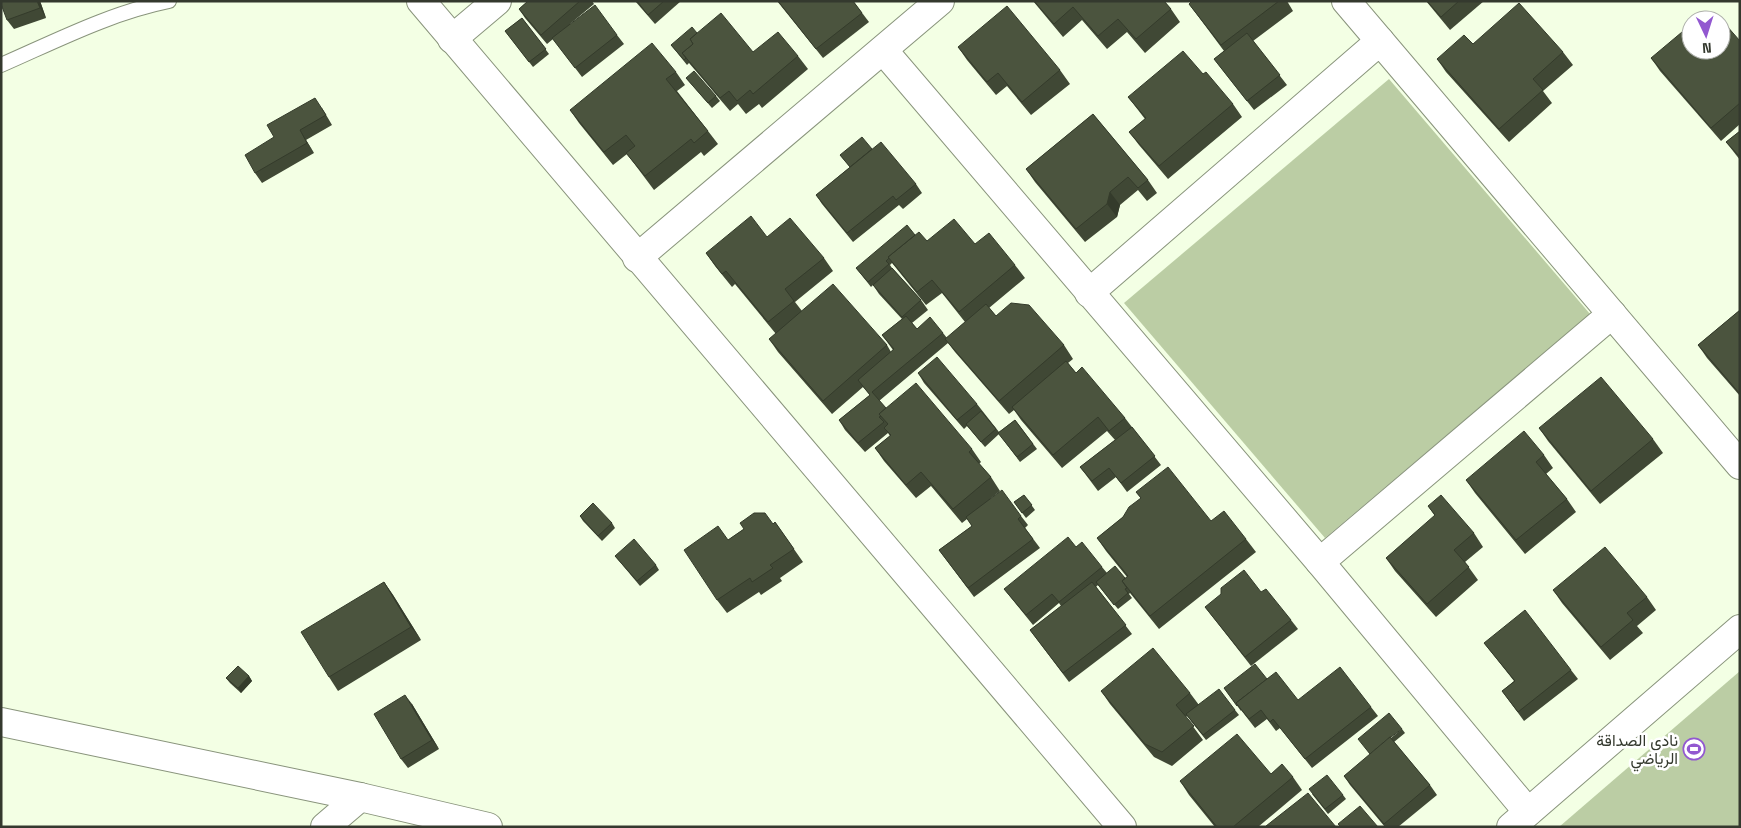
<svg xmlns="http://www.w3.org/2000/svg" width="1741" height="828" font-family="'Space Grotesk',Vazirmatn,sans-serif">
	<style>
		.green { fill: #bbcda4 }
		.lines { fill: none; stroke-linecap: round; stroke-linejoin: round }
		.lane-casing { stroke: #89947c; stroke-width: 16 }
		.street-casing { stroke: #89947c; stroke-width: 30 }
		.lane { stroke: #fff; stroke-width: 14 }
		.street { stroke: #fff; stroke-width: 28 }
		.wall { fill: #404835; fill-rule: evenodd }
		.shaded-wall { fill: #343b2b }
		.building { fill: #4b543e; stroke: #343b2b }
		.labels { text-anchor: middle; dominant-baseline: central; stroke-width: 5; stroke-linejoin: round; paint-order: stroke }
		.poi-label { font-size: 16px; fill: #34392e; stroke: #fff; text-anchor: end }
	</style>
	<rect width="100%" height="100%" fill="#f3ffe4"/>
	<g class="green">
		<polygon points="1389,79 1590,314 1325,538 1124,303"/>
		<polygon points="1740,671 1740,827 1559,827"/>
	</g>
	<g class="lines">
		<g class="lane-casing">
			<path id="lane" d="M1 65C56 41 110 13 169 1"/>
		</g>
		<g class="street-casing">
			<g id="street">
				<polyline points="421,1 1122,827"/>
				<polyline points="1346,1 1380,41"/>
				<polyline points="452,39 497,1"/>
				<polyline points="883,50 1320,562 1528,812"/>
				<polyline points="637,258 940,1"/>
				<polyline points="1089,293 1380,41 1740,465"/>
				<polyline points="1320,562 1612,314"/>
				<polyline points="1,722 360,797 488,827"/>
				<polyline points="325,827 360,797"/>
				<polyline points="1511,827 1740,629"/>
			</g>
		</g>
		<use href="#lane" class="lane"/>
		<use href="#street" class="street"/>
	</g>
	<g class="wall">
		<polygon points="40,1 46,18 14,29 7,20"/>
		<polygon points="528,1 592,1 594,4 570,24 617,35 624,44 582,77 553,39 547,44 525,18 519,9"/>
		<polygon points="635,1 681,1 655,24"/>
		<polygon points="777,1 853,1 869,22 823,58"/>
		<polygon points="1033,1 1164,1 1171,9 1180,22 1145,53 1127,32 1107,49 1082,20 1063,37"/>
		<polygon points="1192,1 1287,1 1293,11 1253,41 1287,85 1254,110 1214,59 1224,51 1189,4"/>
		<polygon points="1426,1 1484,1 1450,30"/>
		<polygon points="522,18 549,54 533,67 505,31"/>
		<polygon points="697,33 753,52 798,56 808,69 762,108 759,104 746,114 738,104 730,111 689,63 687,65 671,45"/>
		<polygon points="1691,41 1740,41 1740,124 1721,141 1660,71 1651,58"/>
		<polygon points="1473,44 1563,52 1573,65 1543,91 1552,103 1509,142 1446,72 1437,59"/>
		<polygon points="958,47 1060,70 1070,84 1031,115 1007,86 996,95 967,60"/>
		<polygon points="676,72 685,85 677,91 708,131 718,144 704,156 701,152 654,190 627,154 613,165 579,123 570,110"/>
		<polygon points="1203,74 1233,104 1242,117 1168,179 1139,145 1129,132 1145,119 1128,97"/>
		<polygon points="686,78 716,96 720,101 712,108"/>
		<polygon points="322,108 332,125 306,140 314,153 262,183 255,173 274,137"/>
		<polygon points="1093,114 1148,180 1157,193 1147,201 1138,190 1120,205 1117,217 1085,242 1035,182 1026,169"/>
		<polygon points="1740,131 1740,160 1726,142"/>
		<polygon points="872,149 916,184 922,193 903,209 899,205 853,242 822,204 816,195 850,167 840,155"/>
		<path d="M915 235 927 241 975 244 1015 265 1025 278 989 308 996 316 1064 345 1073 359 1068 363 1076 373 1125 418 1161 465 1127 492 1116 477 1098 491 1080 467 1115 440 1107 431 1062 468 1021 420 1014 410 1009 414 955 352 948 343 879 401 886 408 972 449 981 462 979 464 991 477 1000 491 990 499 1021 516 1028 525 1025 528 1040 548 974 597 939 550 972 526 967 519 962 523 931 486 916 498 884 461 875 448 890 436 888 433 865 452 845 430 839 420 870 395 863 387 832 414 778 352 769 339 776 334 735 284 732 287 715 266 706 253 824 258 833 271 795 302 802 311 887 345 891 352 893 350 882 335 902 319 879 294 873 285 871 287 856 268ZM892 263 926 305 942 293 965 322 947 338 943 333 917 329 912 323 928 310 921 300 892 268 890 265Z"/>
		<polygon points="1740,310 1740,396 1707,358 1698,345"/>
		<polygon points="918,373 977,404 999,432 1015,420 1037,449 1020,462 999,434 985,447 967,426 964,429 924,383"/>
		<polygon points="1539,428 1653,439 1663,453 1600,504 1548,441"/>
		<polygon points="1544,455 1553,468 1546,474 1567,499 1576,512 1525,554 1475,493 1466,480"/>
		<polygon points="1136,492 1211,521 1246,539 1256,552 1159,629 1130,593 1129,594 1132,598 1118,609 1098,585 1096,587 1132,634 1069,682 1030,630 1061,606 1059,603 1033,625 1004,589 1076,547 1102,567 1107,573 1125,578 1127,577 1106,551 1097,538 1123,517 1141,498"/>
		<polygon points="1024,495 1035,510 1026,518 1014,502"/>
		<polygon points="1428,506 1474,533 1483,547 1465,562 1478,580 1436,617 1395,571 1386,558 1435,516"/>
		<polygon points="580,516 612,523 615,528 602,541 583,521"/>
		<polygon points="775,522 803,562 780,578 782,581 761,595 759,592 727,613 717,600 728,540 744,529 773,524"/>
		<polygon points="615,556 656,565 659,570 640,586"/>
		<polygon points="384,582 393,595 421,640 338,691 329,677"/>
		<polygon points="1553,590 1647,597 1656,610 1637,626 1643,633 1610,660 1562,603"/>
		<polygon points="1261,592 1291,620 1298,629 1251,666 1205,607"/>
		<polygon points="1484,643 1571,670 1578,679 1524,721 1502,691 1514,681"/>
		<polygon points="249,676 252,681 241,693 230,683 226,678"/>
		<polygon points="1267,679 1298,700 1371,707 1378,716 1312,768 1280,728 1276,731 1267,719 1255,728 1241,710 1241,711 1224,688"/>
		<polygon points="1101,691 1190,693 1199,705 1235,710 1239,715 1206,740 1187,716 1186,717 1203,740 1172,766 1154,757 1110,704"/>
		<polygon points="412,704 439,749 408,768 401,759"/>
		<polygon points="1402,729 1405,733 1394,742 1430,785 1437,795 1398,827 1385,827 1350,785 1344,776"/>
		<polygon points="1271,774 1293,777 1302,790 1258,827 1215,827 1189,795 1180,781"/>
		<polygon points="1312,794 1343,795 1346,799 1328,814"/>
	</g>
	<g class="shaded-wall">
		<polygon points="37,1 40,1 46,18 40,8"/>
		<polygon points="300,130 306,140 314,153 307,143"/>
		<polygon points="1110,192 1120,205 1117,217 1107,204"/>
		<polygon points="384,582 393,595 421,640 411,627"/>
		<polygon points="249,676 252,681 241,693 238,688"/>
		<polygon points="405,695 412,704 439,749 432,740"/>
	</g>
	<g class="building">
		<polygon points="1,1 37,1 40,8 7,20 1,4"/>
		<polygon points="528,1 580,1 541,35 519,9"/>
		<polygon points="637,1 664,1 648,15"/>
		<polygon points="778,1 853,1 862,13 816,49"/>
		<polygon points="1034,1 1164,1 1171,9 1136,39 1118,19 1098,36 1073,7 1054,24"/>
		<polygon points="1192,1 1279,1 1221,45 1189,4"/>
		<polygon points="1427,1 1459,1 1441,17"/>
		<polygon points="1519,3 1563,52 1533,79 1543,90 1499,129 1437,59 1464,35 1473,44"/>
		<polygon points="595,5 617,35 575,68 552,38"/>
		<polygon points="1007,6 1060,70 1022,102 998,73 987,82 958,47"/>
		<polygon points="721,13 753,52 778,32 798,56 753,94 750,90 737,101 729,91 720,98 682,53 693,44 690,39"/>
		<polygon points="1719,17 1740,41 1740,103 1711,128 1651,58 1682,32 1691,41 1691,50 1721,50 1721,20 1716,20"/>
		<polygon points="522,18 546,49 529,62 505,31"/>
		<polygon points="692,27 697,33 690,39 693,44 682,53 686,58 684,60 671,45"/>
		<polygon points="1247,33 1280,75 1247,101 1214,59"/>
		<polygon points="652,43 676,72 666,79 708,131 694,143 691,139 645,176 626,153 635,146 626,135 604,152 570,110"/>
		<polygon points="1183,51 1203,74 1206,72 1233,104 1159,166 1129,132 1146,118 1128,97"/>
		<polygon points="694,71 716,96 708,103 686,78"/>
		<polygon points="315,98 326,115 300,130 307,143 255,173 245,155 274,137 267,125"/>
		<polygon points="1093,114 1148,180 1138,188 1128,177 1110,192 1107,204 1076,229 1026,169"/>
		<polygon points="1740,131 1740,157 1726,142"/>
		<polygon points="862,137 872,149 850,167 840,155"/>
		<polygon points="881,142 916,184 896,200 893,196 847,233 816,195"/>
		<polygon points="751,216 767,237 790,218 824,258 785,289 794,301 768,322 726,271 722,274 706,253"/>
		<polygon points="954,219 975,244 989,233 1015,265 959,312 932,280 917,292 888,257 919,232 927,241"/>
		<polygon points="907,225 915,235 888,257 889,258 886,261 889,264 868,282 856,268"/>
		<polygon points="892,268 921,300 902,317 873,285"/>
		<polygon points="833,284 887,345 823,401 769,339"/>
		<polygon points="1011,303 1029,305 1064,345 999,401 945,339 986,304 996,316"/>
		<polygon points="1740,310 1740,394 1698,345"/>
		<polygon points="906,316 917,329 930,317 943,333 872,392 886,408 879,414 881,416 879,417 884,422 858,443 839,420 870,395 858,380 894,349 882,335"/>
		<polygon points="937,357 977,404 957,420 918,373"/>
		<polygon points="1066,361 1076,373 1082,367 1125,418 1109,431 1098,417 1053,455 1012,407"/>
		<polygon points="1601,377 1653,439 1591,491 1539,428"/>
		<polygon points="916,383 972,449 969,452 991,477 953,509 921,472 906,485 875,448 891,435 884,428 888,424 879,414"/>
		<polygon points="981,411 996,429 981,442 966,424"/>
		<polygon points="1015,420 1033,444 1017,457 998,433"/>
		<polygon points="1132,427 1155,456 1121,483 1109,468 1092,481 1080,467"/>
		<polygon points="1524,431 1544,455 1536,462 1567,499 1516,540 1466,480"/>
		<polygon points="1168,467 1211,521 1224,511 1246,539 1150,616 1122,581 1128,576 1097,538 1123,517 1129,507 1141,498 1136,492"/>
		<polygon points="1002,490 1021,516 1018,519 1033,539 968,588 939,550 972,526 966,517"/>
		<polygon points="1024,495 1032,505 1022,513 1014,502"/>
		<polygon points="1441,495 1474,533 1454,550 1469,567 1427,604 1386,558 1435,515 1428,506"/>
		<polygon points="593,503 612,523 598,536 580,516"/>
		<polygon points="754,513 765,513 773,524 775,522 794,549 770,565 773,568 752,582 750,578 717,600 684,550 718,526 728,540 744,529 740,523"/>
		<polygon points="1068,537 1076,547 1082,542 1102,567 1059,602 1052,594 1026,615 1004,589"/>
		<polygon points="634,539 656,565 637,581 615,556"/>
		<polygon points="1605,547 1647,597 1627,613 1633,620 1601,647 1553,590"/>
		<polygon points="1115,566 1125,578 1122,581 1127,588 1125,589 1128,593 1114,605 1096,582"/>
		<polygon points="1244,570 1261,592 1266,589 1291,620 1245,657 1205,607 1221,594 1221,588"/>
		<polygon points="384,582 411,627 329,677 301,632"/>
		<polygon points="1092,582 1126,625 1063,673 1030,630"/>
		<polygon points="1525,610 1571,670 1518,712 1502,691 1515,681 1484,643"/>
		<polygon points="1153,648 1190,693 1176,705 1194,726 1162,752 1145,744 1101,691"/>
		<polygon points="1255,664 1267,679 1236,703 1238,705 1237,706 1224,688"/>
		<polygon points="238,666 249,676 238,688 226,678"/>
		<polygon points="1340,667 1371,707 1305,759 1273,719 1270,722 1261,710 1249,719 1236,703 1276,672 1298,700"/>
		<polygon points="1219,689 1235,710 1203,735 1186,714"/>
		<polygon points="405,695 432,740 401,759 374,714"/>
		<polygon points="1389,713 1402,729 1391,737 1390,737 1370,754 1358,739"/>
		<polygon points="1237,734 1271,774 1282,764 1293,777 1233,827 1217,827 1180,781"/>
		<polygon points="1390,737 1430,785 1384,824 1344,776"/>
		<polygon points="1327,775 1343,795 1325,809 1309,789"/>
		<polygon points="1308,793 1336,827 1266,826"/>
		<polygon points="1360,806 1378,827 1341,827 1338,824"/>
	</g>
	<defs>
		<g id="stadium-ring" transform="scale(1.125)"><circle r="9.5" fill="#fff" stroke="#9258d0" stroke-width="1.5"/><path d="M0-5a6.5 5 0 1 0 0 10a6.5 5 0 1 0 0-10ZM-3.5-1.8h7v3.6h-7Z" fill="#9258d0"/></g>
	</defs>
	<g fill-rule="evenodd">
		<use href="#stadium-ring" x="1694" y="749"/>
	</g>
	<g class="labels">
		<g class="poi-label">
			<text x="1678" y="740">نادي الصداقة<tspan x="1678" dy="18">الرياضي</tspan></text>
		</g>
	</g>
	<rect width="1741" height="828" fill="none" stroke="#34392e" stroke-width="5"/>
	<g transform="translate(1706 35) rotate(176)"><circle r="24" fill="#ffffff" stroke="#aeb0ab"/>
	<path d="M0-4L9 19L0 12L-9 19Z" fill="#9258d0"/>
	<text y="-8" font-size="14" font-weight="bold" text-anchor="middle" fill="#34392e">N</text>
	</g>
</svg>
